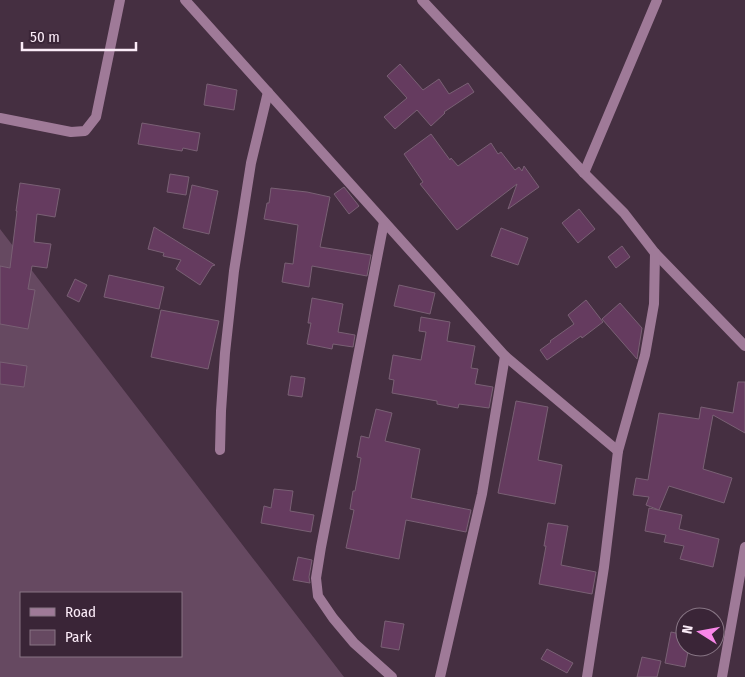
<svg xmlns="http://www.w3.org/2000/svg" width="745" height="677" font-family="'Fira Sans Condensed',sans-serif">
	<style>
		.green { fill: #664961; fill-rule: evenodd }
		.building { fill: #653b5f; stroke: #796074 }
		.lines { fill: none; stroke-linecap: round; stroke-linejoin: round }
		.street { stroke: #9f7a98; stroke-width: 10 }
	</style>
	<rect width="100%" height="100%" fill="#452f41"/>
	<path class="green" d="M0 229 344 677H0ZM21 593H181V656H21Z"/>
	<g class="building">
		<polygon points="400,64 423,90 439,79 449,94 468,83 474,92 444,112 445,113 431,126 417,110 395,129 384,117 407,98 387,76"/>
		<polygon points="207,84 237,90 234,110 204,105"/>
		<polygon points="142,123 200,133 197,151 183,148 182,151 138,144"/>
		<polygon points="431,134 450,160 451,158 458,166 491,143 498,154 501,152 515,170 519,167 522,171 524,166 539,187 508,209 517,184 457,230 420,184 423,182 404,154"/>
		<polygon points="170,174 189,177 186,195 167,192"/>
		<polygon points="20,183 60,189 55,217 37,214 34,242 51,244 47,268 32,266 28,289 35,290 28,329 0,324 0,266 10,268 17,211 16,211"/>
		<polygon points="192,185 218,191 209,234 183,228"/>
		<polygon points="344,187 359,206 349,214 334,194"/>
		<polygon points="271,188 307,192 330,197 320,247 371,255 367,276 312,266 309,287 282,282 285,263 293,264 298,225 264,219 267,203 269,203"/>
		<polygon points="579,209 595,229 578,243 562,223"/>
		<polygon points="154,227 215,265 212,266 200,285 176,269 181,260 163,256 164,253 148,249"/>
		<polygon points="501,228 528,238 518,265 491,256"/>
		<polygon points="622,246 630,257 616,268 608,257"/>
		<polygon points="109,275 164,287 159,309 104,297"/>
		<polygon points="75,279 87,285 79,302 67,296"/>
		<polygon points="399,285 435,293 430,314 394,306"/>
		<polygon points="312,298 343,304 338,332 355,335 353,347 333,344 332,349 307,344 311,323 308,323"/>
		<polygon points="586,300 603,322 582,338 581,336 547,360 540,350 551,342 550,341 574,324 568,315"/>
		<polygon points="620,303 642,328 637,359 602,319"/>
		<polygon points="161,310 219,321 208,369 151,357"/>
		<polygon points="421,317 450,322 447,341 475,346 471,368 478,369 475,384 493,387 489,408 459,404 458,408 437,404 437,401 392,393 394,380 389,379 393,355 421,360 426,332 419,331"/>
		<polygon points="0,362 27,366 24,387 0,384"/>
		<polygon points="291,376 305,378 302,397 288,395"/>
		<polygon points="738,382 745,382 745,433 713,415 703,469 732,478 724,503 669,486 659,510 646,505 649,497 633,495 636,478 648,480 659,413 699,419 701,407 733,413"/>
		<polygon points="516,401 548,407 538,460 562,465 555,504 498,493"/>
		<polygon points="376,409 392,413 385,441 420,449 411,498 471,510 466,532 406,520 399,559 346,548 354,510 350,509 353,491 355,491 361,458 357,457 361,436 369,438"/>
		<polygon points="274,489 293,491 290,511 314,515 311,532 261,523 264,506 271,508"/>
		<polygon points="649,508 682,515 679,529 719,539 713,567 680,559 684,546 664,542 666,535 645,531"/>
		<polygon points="548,523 568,526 561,565 596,572 592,594 539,584 546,546 544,546"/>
		<polygon points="298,557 312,560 309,577 310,583 293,580"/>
		<polygon points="385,621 404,624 399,650 381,647"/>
		<polygon points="671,632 685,635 685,647 689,647 685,667 665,663"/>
		<polygon points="547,649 573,663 567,673 541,659"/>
		<polygon points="642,657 661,661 657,677 637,677"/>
	</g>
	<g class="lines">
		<g class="street">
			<polyline points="185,0 505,356 618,451"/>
			<polyline points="422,0 584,173 624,213 655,253 745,346"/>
			<polyline points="0,118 71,132 85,131 96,117 120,0"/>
			<polyline points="584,173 657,0"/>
			<polyline points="384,222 321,547 316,578 318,596 333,618 354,643 392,677"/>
			<polyline points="220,450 221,411 225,353 234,271 251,163 268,92"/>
			<polyline points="440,677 482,494 505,356"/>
			<polyline points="587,677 604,567 618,451 645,355 654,304 655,253"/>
			<polyline points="722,677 745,547"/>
		</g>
	</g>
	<rect x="20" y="592" width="162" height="65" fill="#3a2537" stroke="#877584"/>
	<rect x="30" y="608" width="25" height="8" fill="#9f7a98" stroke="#877584"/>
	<text x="65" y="617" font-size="15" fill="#fbecf8">Road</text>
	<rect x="30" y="630" width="25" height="15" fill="#664961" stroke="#877584"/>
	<text x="65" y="642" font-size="15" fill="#fbecf8">Park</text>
	<g transform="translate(700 632) rotate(281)"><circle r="24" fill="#3a2537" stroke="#877584"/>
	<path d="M0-4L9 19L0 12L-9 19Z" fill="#f987e9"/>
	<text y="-8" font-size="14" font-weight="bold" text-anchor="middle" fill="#fbecf8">N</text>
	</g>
	<path d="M22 42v8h114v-8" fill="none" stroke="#fbecf8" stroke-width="2.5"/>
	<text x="30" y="42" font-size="15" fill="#fbecf8" stroke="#3a2537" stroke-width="4" paint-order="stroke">50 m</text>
</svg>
